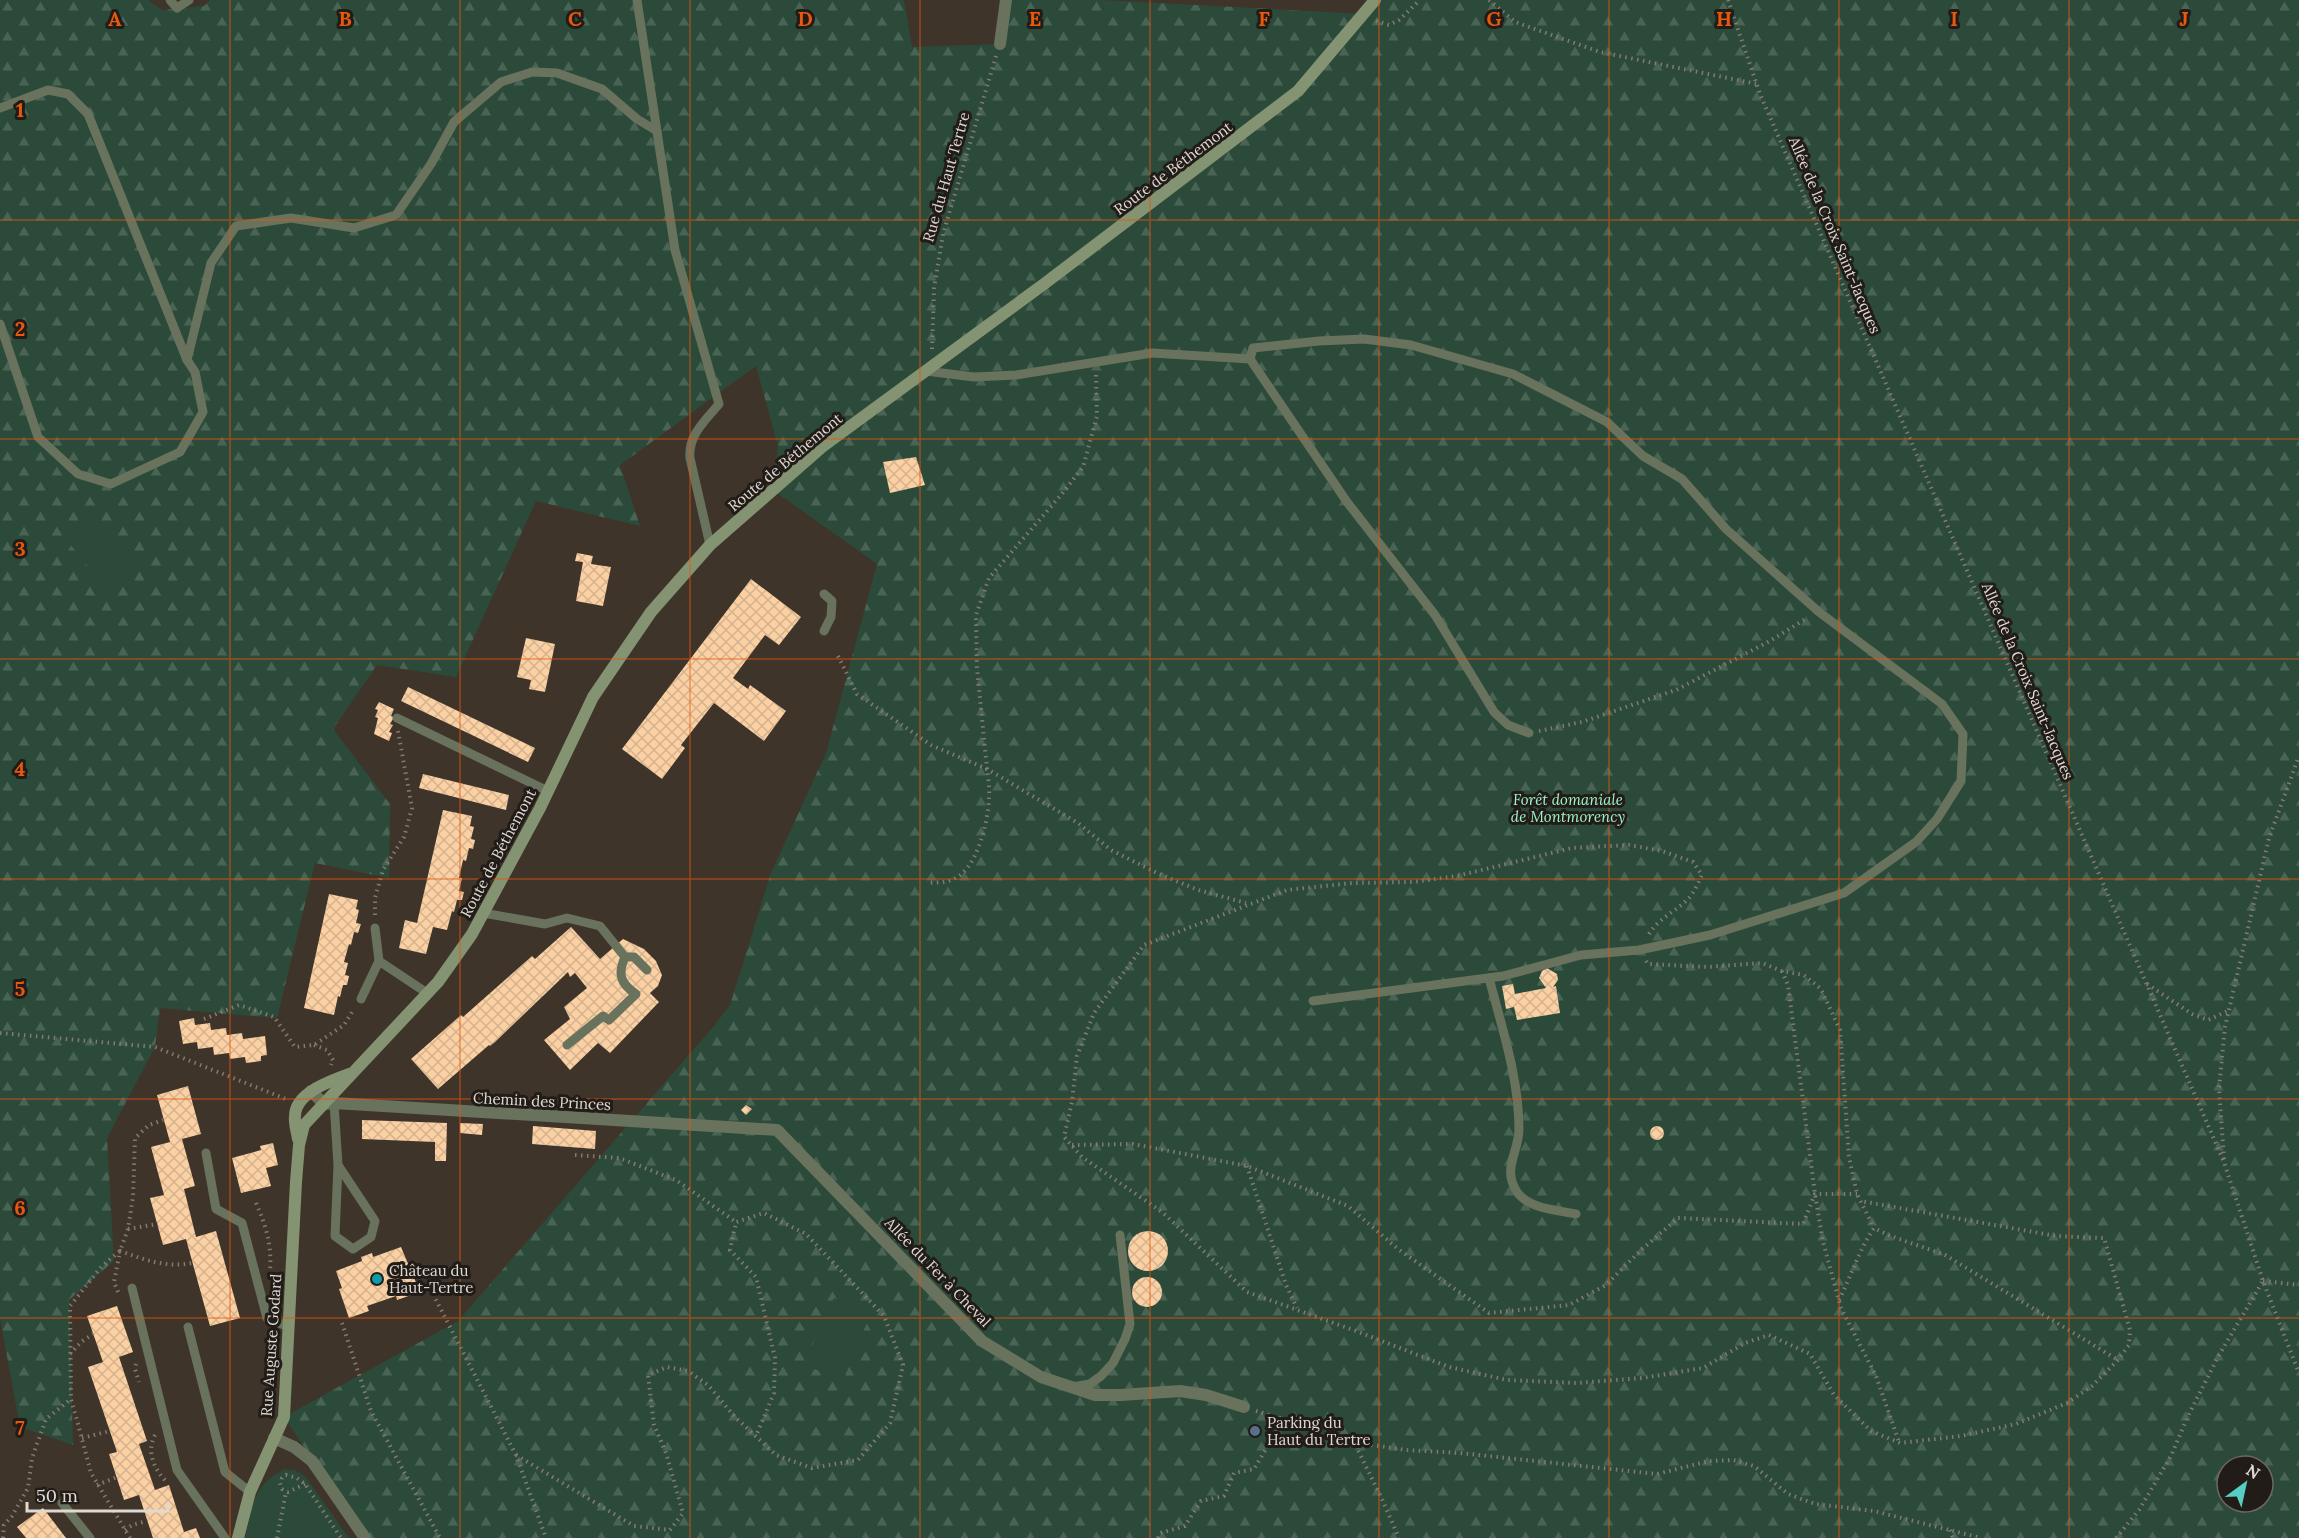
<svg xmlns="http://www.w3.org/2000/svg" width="2299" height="1538" font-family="Lora,serif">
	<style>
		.forest { fill: url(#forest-firs); fill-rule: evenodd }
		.park { fill: #2b4a39 }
		.building { fill: url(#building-cross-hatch) }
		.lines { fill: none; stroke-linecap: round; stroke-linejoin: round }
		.path { stroke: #837b72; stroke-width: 4; stroke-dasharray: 1.5 4.5; stroke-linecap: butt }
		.lane { stroke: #68725d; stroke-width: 9 }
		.street { stroke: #68725d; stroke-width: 12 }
		.secondary { stroke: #849371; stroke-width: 12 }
		.grid { fill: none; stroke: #e8590c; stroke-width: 1.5; stroke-opacity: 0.55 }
		.culture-dot { fill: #0f9aa8; stroke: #211c18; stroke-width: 2 }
		.service-dot { fill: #5c6f8a; stroke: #211c18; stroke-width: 2 }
		.labels { text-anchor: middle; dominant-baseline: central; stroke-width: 6; stroke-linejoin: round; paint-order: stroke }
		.street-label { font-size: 15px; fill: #e0d9d2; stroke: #211c18 }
		.park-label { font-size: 15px; font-style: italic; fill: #9ff5c6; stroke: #211c18 }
		.poi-label { font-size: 15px; fill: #e0d9d2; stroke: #211c18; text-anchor: start }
		.grid-label { font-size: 20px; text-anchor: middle; font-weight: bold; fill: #e8590c; stroke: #211c18; stroke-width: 6; stroke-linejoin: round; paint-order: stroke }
	</style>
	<defs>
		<pattern id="forest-firs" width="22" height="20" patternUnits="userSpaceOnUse" patternTransform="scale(1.5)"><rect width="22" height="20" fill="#2b4a39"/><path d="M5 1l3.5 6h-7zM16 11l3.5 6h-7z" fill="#496455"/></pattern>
		<pattern id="building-cross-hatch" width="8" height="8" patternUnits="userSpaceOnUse" patternTransform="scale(1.5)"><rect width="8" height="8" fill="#fbd0a3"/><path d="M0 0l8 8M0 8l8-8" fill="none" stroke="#d6b38f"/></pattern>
	</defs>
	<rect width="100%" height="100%" fill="#3e342a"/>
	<path class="forest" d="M0 0H148L162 10 204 6 210 0H904L912 47 997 44 1006 0H1102L1365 14 1375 0H2299V1538H365L284 1417 458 1321 713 1027 730 1005 771 873 826 753 877 564 773 490 778 446 756 366 620 465 640 526 536 501 456 677 377 665 333 729 390 804 389 878 315 863 277 1018 160 1008 155 1047 107 1138 114 1261 69 1300 73 1445 20 1427 0 1318ZM2227 1466H2263V1502H2227Z"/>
	<g class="park">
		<polygon points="91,519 130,564 104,587 66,539"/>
		<polygon points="834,1298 870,1315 843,1381 803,1364"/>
		<path d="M285 1469 295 1470 305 1476 349 1538H245C253 1506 252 1485 285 1469Z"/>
	</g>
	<g class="building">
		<polygon points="916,457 925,485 890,493 883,462"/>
		<polygon points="577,553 593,556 591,564 611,567 603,606 576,601 583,562 575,561"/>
		<polygon points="751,579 801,617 779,645 765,635 733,678 748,689 750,685 786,711 764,741 714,703 681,745 685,748 662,779 622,749"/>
		<polygon points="526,638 555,644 545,692 529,689 531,680 517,677"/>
		<polygon points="408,687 535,748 528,762 401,701"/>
		<polygon points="379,702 394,709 391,716 394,717 390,724 393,725 389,732 392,733 389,741 374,734 378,718 375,717 378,710 375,709"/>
		<polygon points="423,774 509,795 506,810 419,788"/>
		<polygon points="443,810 472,816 470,826 474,827 471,839 475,840 473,849 469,848 466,861 463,860 459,878 462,878 459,891 464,892 462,900 457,900 454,912 452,911 447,930 433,927 426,954 399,948 405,920 417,923"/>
		<polygon points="329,894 358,900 356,909 359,910 356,923 361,924 358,933 354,932 351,945 349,944 344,962 348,963 345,975 349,976 347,985 343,985 340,997 338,996 334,1015 304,1008"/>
		<polygon points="571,927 600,959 623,939 644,949 656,961 662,975 658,986 650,993 659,1002 610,1053 598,1043 570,1070 544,1040 570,1019 564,1007 587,988 575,973 570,977 568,972 495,1042 490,1046 489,1045 438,1089 411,1059 461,1015 463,1017 532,956 535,959"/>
		<polygon points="1547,968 1557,974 1558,980 1553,987 1556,986 1560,1013 1517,1020 1514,1007 1506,1009 1502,986 1513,984 1515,994 1546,988 1539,978 1542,971"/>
		<polygon points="194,1018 195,1025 210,1023 211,1030 226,1028 227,1035 242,1033 243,1039 265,1036 267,1055 261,1056 261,1061 246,1063 245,1057 230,1059 229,1053 214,1055 213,1047 198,1049 197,1042 183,1044 179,1021"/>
		<polygon points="188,1086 201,1134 182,1139 195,1186 184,1189 196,1237 216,1231 240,1318 210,1326 186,1239 163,1245 150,1198 164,1195 151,1147 170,1142 157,1095"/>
		<polygon points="746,1105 752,1109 746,1115 741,1110"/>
		<polygon points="362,1120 447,1123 446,1161 435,1161 435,1142 362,1139"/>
		<polygon points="460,1123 483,1124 482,1135 460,1133"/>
		<polygon points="533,1126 596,1131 595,1149 532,1144"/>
		<circle cx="1657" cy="1133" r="7"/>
		<polygon points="273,1143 278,1165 266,1168 271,1186 241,1193 232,1158 261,1150 260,1146"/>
		<circle cx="1148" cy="1251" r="20"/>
		<polygon points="401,1247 420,1292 397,1300 396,1296 367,1306 369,1311 349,1318 339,1289 342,1288 336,1271 362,1261 361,1257 372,1253 373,1257"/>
		<circle cx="1147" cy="1292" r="15"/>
		<polygon points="117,1306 133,1352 119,1357 147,1441 139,1444 155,1490 169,1485 184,1532 196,1528 200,1538 153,1538 139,1495 124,1500 109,1454 117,1452 88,1367 103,1362 87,1316"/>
		<polygon points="43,1508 66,1538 26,1538 17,1527"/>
	</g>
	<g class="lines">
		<g class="path">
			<polyline points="1489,0 1515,22 1600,52 1757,84"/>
			<polyline points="1728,0 1760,94 2224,1162 2263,1281 2299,1373"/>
			<polyline points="1376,21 1389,25 1399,20 1420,0"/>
			<polyline points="932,349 934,288 943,234 996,56"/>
			<polyline points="1096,375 1097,416 1083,467 1061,495 989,578 976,615 977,668 987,769 1078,823 1111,850 1157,873 1198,890 1246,903"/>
			<path d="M838 656 857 694 931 745 987 769C988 778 990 788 989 798 988 822 977 872 951 880 944 883 935 882 927 883"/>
			<polyline points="1539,731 1582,722 1676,690 1770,641 1807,618"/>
			<polyline points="375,915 375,898 383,870 404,837 412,808 398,731"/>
			<path d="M1649 934C1660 917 1674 913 1688 899 1694 893 1698 883 1702 875L1693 862 1662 851 1629 845 1572 848 1457 876 1413 882 1352 883 1287 890 1144 945 1094 1013 1077 1056 1072 1102 1064 1137 1082 1157 1162 1212 1247 1292 1356 1331 1449 1367 1507 1380 1577 1383 1642 1378 1703 1368 1745 1343 1769 1335 1810 1354 1834 1395 1871 1431 1900 1443 1961 1436 2016 1424 2067 1403 2092 1386 2118 1360 2129 1345 2130 1330 2104 1238 2056 1236 1860 1201"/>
			<polyline points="1646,961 1648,964 1707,967 1762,963 1782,971 1804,975 1821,989 1840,1030 1849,1157 1857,1194 1874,1228"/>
			<polyline points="1782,971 1788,985 1815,1194 1823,1242 1841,1308 1876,1376 1899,1442"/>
			<polyline points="2147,984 2192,1014 2208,1020 2228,1011"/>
			<polyline points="204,1019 239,1005 274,1017 295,1047 314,1045 344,1025 354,1009"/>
			<polyline points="0,1033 155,1047 286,1099"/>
			<polyline points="314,1045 327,1050 333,1060 331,1065"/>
			<polyline points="1072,1145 1133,1144 1247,1166 1348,1206 1398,1249 1489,1313 1569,1305 1606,1285 1640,1251 1678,1218 1803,1224 1815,1194 1857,1194"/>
			<polyline points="575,1155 619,1158 676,1180 736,1222"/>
			<polyline points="2224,1159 2219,1089 2225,1027 2269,838 2299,756"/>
			<polyline points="1247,1166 1286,1285 1297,1308"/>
			<path d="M256 1203C266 1226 272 1245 270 1271"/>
			<polyline points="128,1229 158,1224"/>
			<polyline points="2263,1281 2299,1285"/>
			<path d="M118 1292 114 1282 120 1251C145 1260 166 1268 192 1263"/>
			<polyline points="433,1294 516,1455 546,1538"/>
			<path d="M1839 1300C1851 1276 1859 1250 1874 1228L1888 1235 1945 1255 2118 1360"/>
			<polyline points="342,1323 371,1411 440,1538"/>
			<polyline points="70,1354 81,1342 93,1334"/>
			<polyline points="136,1364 135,1369 139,1382"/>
			<polyline points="1256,1411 1372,1445 1406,1450 1460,1453 1657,1474 1709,1461 1733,1460 1754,1466 1788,1494 1815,1504 1874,1511 1981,1538"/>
			<path d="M155 1435C146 1452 154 1470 168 1483"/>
			<polyline points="82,1438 110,1431"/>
			<polyline points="1353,1440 1382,1499 1399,1538"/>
			<polyline points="516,1455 634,1526 670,1530 683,1513 666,1453 654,1425 648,1375 667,1367 688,1371 708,1385 735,1417 776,1455 812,1468 858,1460 890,1423 903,1365 884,1316 806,1234 764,1213 736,1222 730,1250 756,1277 775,1358 774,1393 756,1436"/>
			<polyline points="305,1484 288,1492 282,1489 280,1483 282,1478 286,1475 297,1478 305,1484 341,1538"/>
			<polyline points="97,1485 117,1477"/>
			<polyline points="125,1530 132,1525 147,1521"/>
			<polyline points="1950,1530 1953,1538"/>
			<polyline points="3,1538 4,1525 12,1516 28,1488 32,1458 46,1419 71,1399"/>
			<polyline points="130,1538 91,1473 77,1420 71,1399 70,1306 102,1266 120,1251 128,1229 133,1197 135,1138 149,1125 163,1120"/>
			<polyline points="277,1538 286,1492"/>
			<polyline points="1158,1538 1160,1533 1185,1526 1201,1501 1224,1496 1234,1473 1254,1469 1284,1419"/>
			<polyline points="2116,1538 2139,1510 2171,1456 2187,1418 2219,1355 2263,1281"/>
		</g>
		<g class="lane">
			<polyline points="170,0 177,8 189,0"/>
			<path d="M637 0 675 250 719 404C705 421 688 435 690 458L710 545"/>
			<polyline points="0,108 48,90 68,94 88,114 187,360 195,372 203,412 180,452 111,484 78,474 38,437 0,324"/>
			<polyline points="187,360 211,263 236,226 291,218 354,228 396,215 431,164 454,122 501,82 532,72 557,73 602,89 637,119 657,131"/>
			<polyline points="926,371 974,377 1016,375 1152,353 1250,359"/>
			<polyline points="824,631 831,617 832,601 824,594"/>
			<polyline points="397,718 548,791"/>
			<path d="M483 913 545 924 567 918 600 926 625 957C617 975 621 984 636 994L609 1020 603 1016 567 1045"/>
			<polyline points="375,928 379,961 427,993"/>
			<polyline points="625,957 634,957 647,970"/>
			<path d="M1489 978C1502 1028 1519 1078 1519 1130 1518 1154 1502 1169 1517 1192 1529 1209 1557 1210 1576 1214"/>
			<polyline points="361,999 379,961"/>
			<polyline points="1313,1001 1503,976 1581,955 1639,950 1710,935 1844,893 1916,842 1937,819 1961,781 1963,734 1942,704 1819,612 1726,529 1682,479 1643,456 1607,422 1513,374 1411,345 1364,339 1319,341 1253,348 1250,359 1347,502 1435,615 1494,712 1508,725 1529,733"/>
			<polyline points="334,1103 338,1165 335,1236 353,1249 371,1237 375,1221 338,1165"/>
			<polyline points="206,1153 216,1209 242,1223 267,1318 289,1327"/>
			<polyline points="132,1288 177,1470 225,1538"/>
			<polyline points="188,1327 225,1472 250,1492"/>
			<polyline points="1072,1387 1090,1384 1101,1376 1113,1363 1125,1339 1130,1324 1120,1235"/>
			<polyline points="62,1503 90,1538"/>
		</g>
		<g class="street">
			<polyline points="1000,44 1006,0"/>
			<polyline points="311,1091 324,1104 334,1103 777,1130 982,1341 1041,1377 1095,1395 1121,1395 1180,1391 1206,1395 1244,1407"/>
			<polyline points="274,1438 294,1447 312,1461 365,1538"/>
		</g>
		<g class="secondary">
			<path d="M298 1139C297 1132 294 1123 295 1116 295 1093 332 1080 349 1074"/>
			<polyline points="238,1538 250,1492 284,1417 296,1182 299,1145 304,1125 438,982 472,934 540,808 593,697 651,612 710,545 822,447 1044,284 1298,91 1375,0"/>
		</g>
	</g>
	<path class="grid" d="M230 0V1538M460 0V1538M690 0V1538M920 0V1538M1150 0V1538M1379 0V1538M1609 0V1538M1839 0V1538M2069 0V1538M0 220H2299M0 439H2299M0 659H2299M0 879H2299M0 1099H2299M0 1318H2299"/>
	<circle class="culture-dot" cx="377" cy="1279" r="6"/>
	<circle class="service-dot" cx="1255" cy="1431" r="6"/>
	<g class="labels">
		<g class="street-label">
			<text transform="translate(1173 168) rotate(-37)">Route de Béthemont</text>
			<text transform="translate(946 177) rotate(-74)">Rue du Haut Tertre</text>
			<text transform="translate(1835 235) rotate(67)">Allée de la Croix Saint-Jacques</text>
			<text transform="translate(785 462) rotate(-40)">Route de Béthemont</text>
			<text transform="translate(2028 681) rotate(67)">Allée de la Croix Saint-Jacques</text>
			<text transform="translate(498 853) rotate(-62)">Route de Béthemont</text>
			<text transform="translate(542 1101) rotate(3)">Chemin des Princes</text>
			<text transform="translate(938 1272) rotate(46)">Allée du Fer à Cheval</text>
			<text transform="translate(271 1345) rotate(-86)">Rue Auguste Godard</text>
		</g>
		<g class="park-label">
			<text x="1568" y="799">Forêt domaniale<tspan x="1568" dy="17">de Montmorency</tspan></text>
		</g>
		<g class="poi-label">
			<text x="389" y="1270">Château du<tspan x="389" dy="17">Haut-Tertre</tspan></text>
			<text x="1267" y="1422">Parking du<tspan x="1267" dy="17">Haut du Tertre</tspan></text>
		</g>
	</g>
	<g class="grid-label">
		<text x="115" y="26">A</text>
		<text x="345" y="26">B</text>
		<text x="575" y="26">C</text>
		<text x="805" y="26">D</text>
		<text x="1035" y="26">E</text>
		<text x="1264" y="26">F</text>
		<text x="1494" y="26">G</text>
		<text x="1724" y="26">H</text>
		<text x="1954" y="26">I</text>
		<text x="2184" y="26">J</text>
		<text x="20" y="117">1</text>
		<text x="20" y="336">2</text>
		<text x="20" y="556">3</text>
		<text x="20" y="776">4</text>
		<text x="20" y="996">5</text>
		<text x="20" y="1215">6</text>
		<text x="20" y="1435">7</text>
	</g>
	<g transform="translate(2245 1484) rotate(33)"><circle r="28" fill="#211c18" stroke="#6d6862" stroke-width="1.5"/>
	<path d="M0-4.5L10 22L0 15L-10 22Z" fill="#56cec3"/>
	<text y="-9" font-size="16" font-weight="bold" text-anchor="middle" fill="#e0d9d2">N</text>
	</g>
	<path d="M27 1502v9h141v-9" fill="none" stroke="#e0d9d2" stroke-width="3"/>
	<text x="36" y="1502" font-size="18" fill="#e0d9d2" stroke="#211c18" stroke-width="4.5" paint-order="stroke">50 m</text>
</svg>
